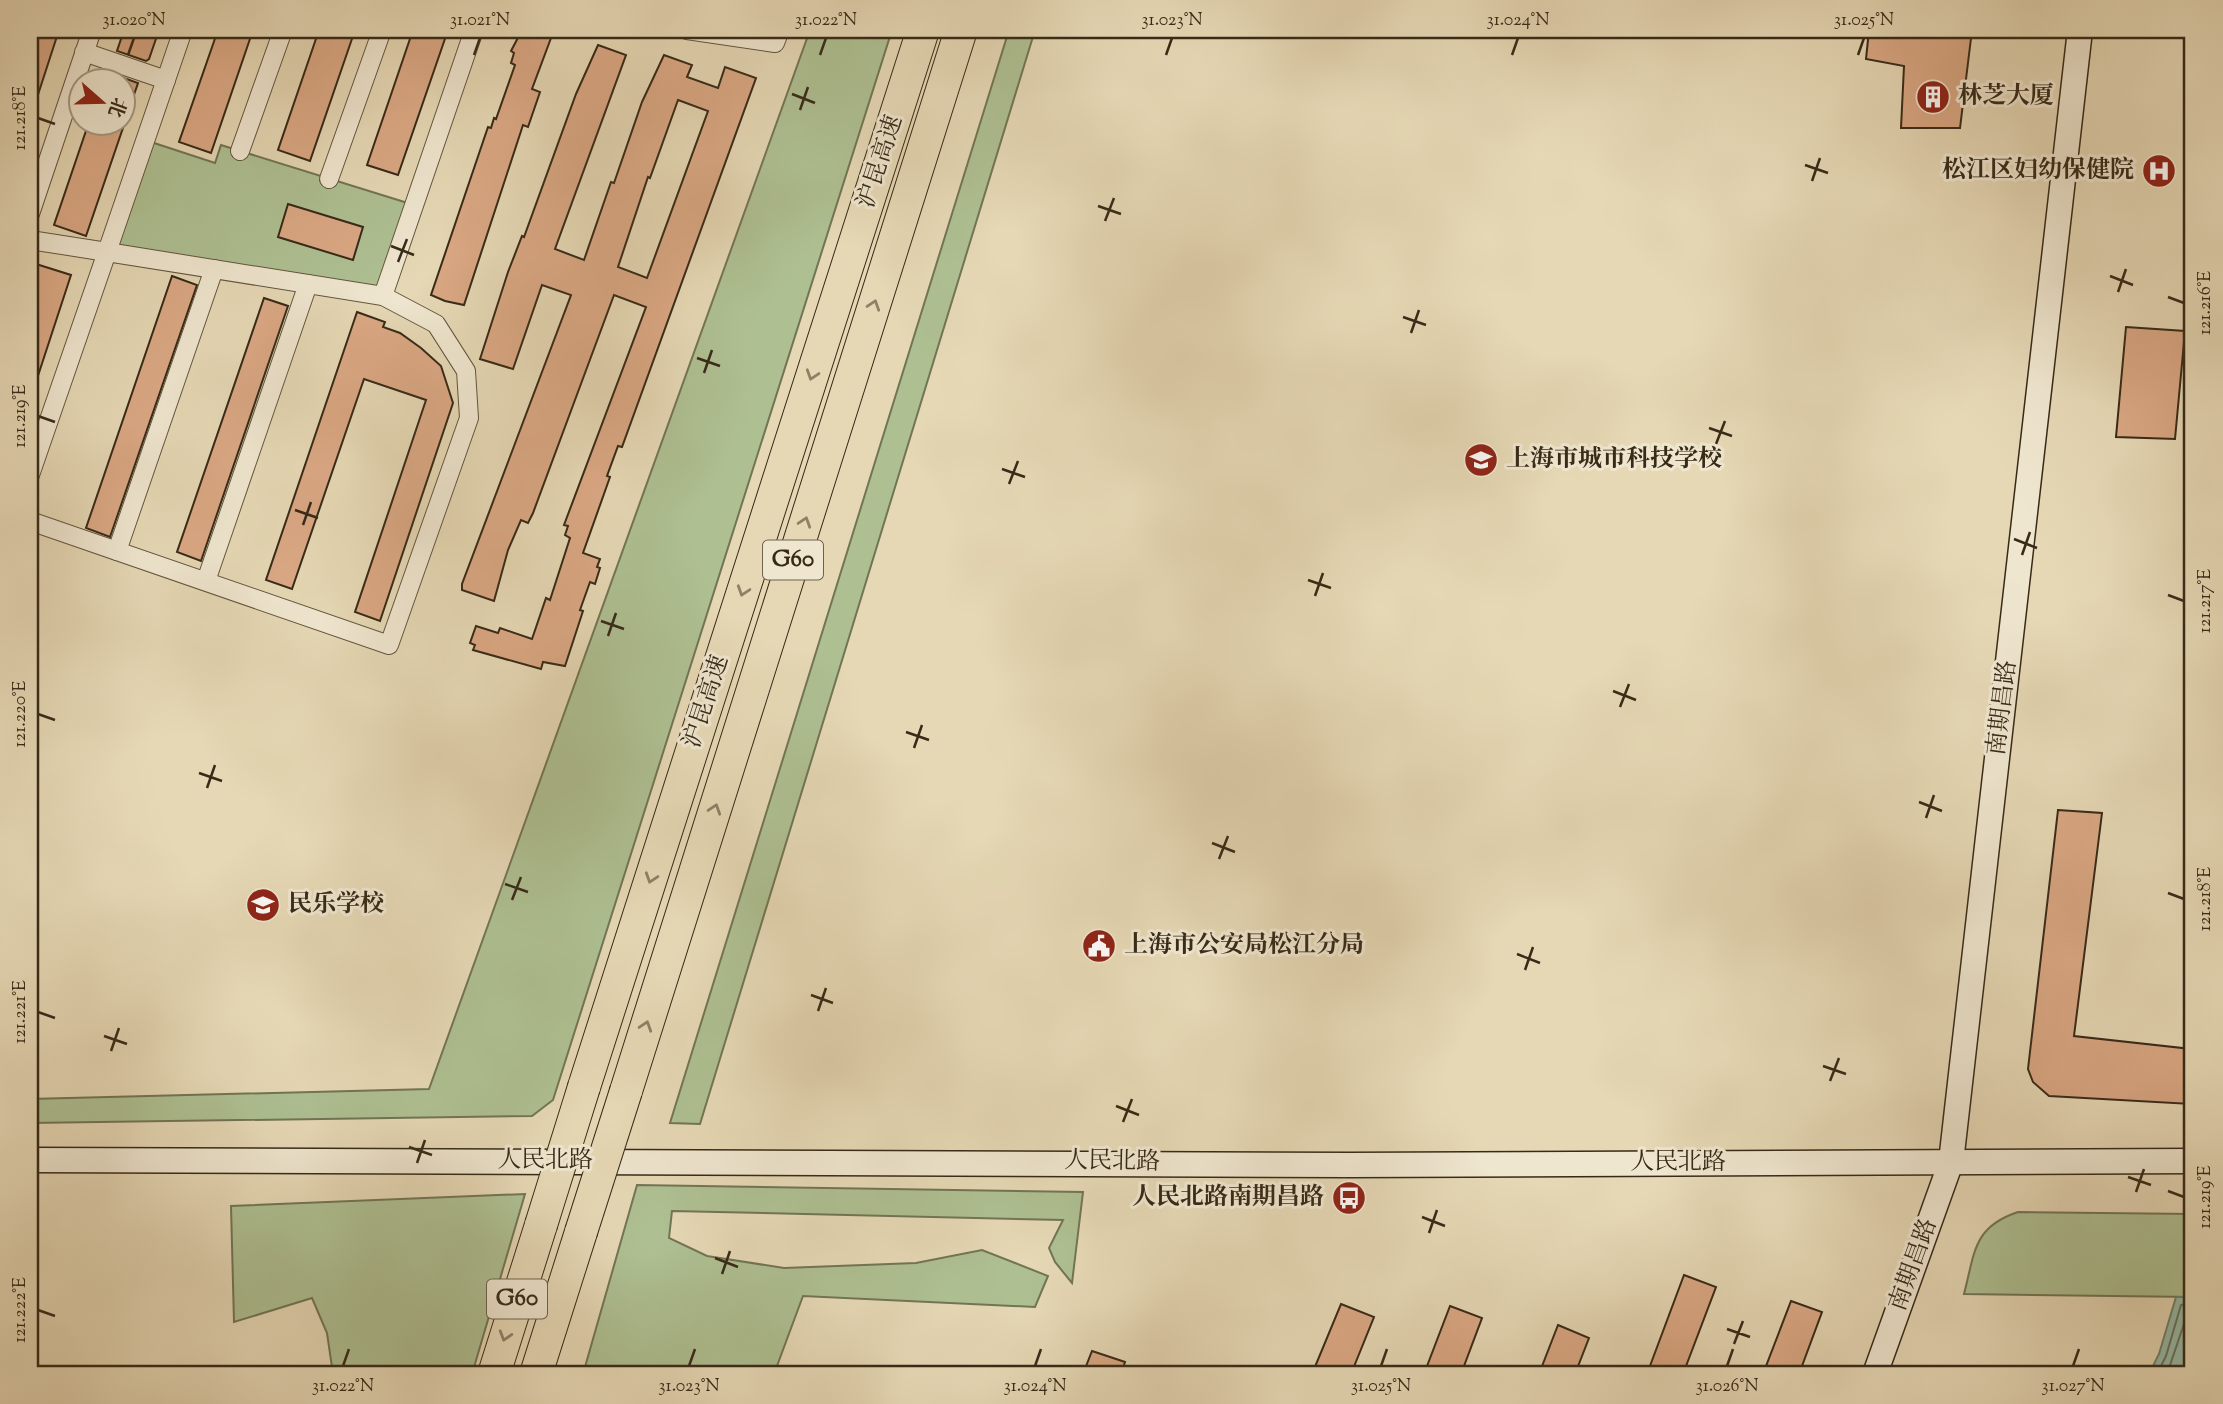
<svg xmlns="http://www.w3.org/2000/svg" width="2223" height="1404" font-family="'Sorts Mill Goudy','Noto Serif SC',serif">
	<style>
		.green { fill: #aec092; stroke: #727555; stroke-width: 2 }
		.water { fill: #97bba8; stroke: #71816e; stroke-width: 2 }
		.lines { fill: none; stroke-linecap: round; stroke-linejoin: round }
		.shore { stroke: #677260; stroke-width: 2 }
		.building { fill: #daa884; stroke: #372a18; stroke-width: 2; fill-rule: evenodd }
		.street-casing { stroke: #63563f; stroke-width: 20 }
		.secondary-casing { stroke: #372a18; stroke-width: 27 }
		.highway-casing { stroke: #372a18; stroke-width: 34 }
		.street { stroke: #efe6cf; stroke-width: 18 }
		.secondary { stroke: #efe6cf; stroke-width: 24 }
		.highway { stroke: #e6d8b5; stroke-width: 32 }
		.highway-bridge-casing { stroke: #372a18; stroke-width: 34; stroke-linecap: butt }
		.highway-bridge { stroke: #e6d8b5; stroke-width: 32 }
		.oneway { stroke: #8e8166 }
		.ticks { fill: none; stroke: #372a18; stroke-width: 2.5 }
		.labels { text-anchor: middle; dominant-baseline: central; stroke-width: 6; stroke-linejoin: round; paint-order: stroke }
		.shield { fill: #efe6cf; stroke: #6e624f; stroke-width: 2 }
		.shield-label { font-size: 23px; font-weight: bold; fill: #372a18 }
		.poi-label { font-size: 24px; font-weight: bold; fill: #372a18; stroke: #efe6cf; text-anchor: start }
		.street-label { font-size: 24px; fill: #372a18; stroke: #efe6cf }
		.neatline { fill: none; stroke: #372a18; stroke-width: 2.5 }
		.ticks-label { font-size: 18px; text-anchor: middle; fill: #372a18 }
	</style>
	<rect width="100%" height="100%" fill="#e6d8b5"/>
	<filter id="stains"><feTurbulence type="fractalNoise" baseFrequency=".00286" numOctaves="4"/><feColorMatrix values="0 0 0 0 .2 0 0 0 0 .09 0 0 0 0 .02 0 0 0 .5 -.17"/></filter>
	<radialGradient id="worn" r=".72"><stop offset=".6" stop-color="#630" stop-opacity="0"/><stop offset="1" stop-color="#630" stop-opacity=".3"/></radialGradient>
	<g class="green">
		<polygon points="810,30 892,30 553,1100 532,1116 30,1123 30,1099 429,1089"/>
		<polygon points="1009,30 1035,30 700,1124 670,1123"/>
		<polygon points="145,140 215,163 221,145 414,205 383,296 107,252"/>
		<polygon points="637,1185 1083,1192 1072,1283 1055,1262 1049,1248 1063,1220 672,1211 669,1238 707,1256 784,1268 916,1263 982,1250 1048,1276 1035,1307 803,1296 774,1374 583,1374"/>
		<polygon points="525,1194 472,1374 333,1374 327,1333 312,1298 234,1322 231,1206"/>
		<path d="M2018 1212 2193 1214V1297L1964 1294C1975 1252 1973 1227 2018 1212Z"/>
	</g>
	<polygon class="water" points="2176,1297 2193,1297 2193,1374 2149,1374 2159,1354"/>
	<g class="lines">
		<g class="shore">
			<polyline points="2157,1374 2166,1356 2181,1305 2193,1303"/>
			<polyline points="2167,1374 2187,1315 2193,1312"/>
		</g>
	</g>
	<g class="building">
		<polygon points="30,30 59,30 33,110 30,109"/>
		<polygon points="124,30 159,30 149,59 146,61 117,51"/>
		<polygon points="218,30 253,30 211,153 179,142"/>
		<polygon points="319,30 355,30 310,161 278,150"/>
		<polygon points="413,30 448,30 398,175 367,165"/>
		<polygon points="522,30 551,38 532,89 540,92 528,127 523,125 464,305 445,301 431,295 488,127 491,128 494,118 496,119 515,65 511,63 514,53 511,51"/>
		<polygon points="1869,30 1972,30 1960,128 1901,128 1904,66 1866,59"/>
		<path d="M598 45 626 55 555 249 584 260 611 182 614 183 642 102 664 55 692 65 687 77 718 88 725 67 756 78 622 447 618 446 607 476 610 477 583 553 600 559 597 567 600 568 595 584 590 582 580 610 583 611 565 666 543 662 541 669 473 650 475 645 470 643 476 626 498 633 500 628 532 639 546 598 550 600 570 538 565 535 568 526 564 525 646 307 614 295 533 513 528 523 521 520 508 550 494 601 462 590V584L571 295 542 285 513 369 480 359 508 272 522 236 524 237 576 94ZM678 100 708 111 647 278 618 267 648 177 650 178Z"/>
		<polygon points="110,73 138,83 125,121 122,121 122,80 108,80"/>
		<polygon points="89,122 125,122 86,236 54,225"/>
		<polygon points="288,204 363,227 353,260 278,237"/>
		<polygon points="36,264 71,275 33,391 30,391 30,284"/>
		<polygon points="172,276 197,285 110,537 86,528"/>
		<polygon points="264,298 288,306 201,561 177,552"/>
		<polygon points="357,312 385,322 383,327 400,333 421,348 441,366 453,403 380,621 355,612 426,400 364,379 292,589 266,580"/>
		<polygon points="2126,327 2185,331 2175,439 2116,437"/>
		<polygon points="2058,810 2102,813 2074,1036 2191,1049 2191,1104 2049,1096 2033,1082 2028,1069"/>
		<polygon points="1684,1275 1716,1287 1683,1374 1647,1374"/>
		<polygon points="1791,1301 1822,1312 1799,1374 1763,1374"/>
		<polygon points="1341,1304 1374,1317 1351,1374 1312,1374"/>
		<polygon points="1450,1306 1482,1318 1461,1374 1424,1374"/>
		<polygon points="1558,1325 1589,1338 1575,1374 1539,1374"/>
		<polygon points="1092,1351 1125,1362 1121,1374 1083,1374"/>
	</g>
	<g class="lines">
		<g class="street-casing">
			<g id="street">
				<polyline points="687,30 775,43 780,30"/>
				<polyline points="84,52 166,80"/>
				<polyline points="240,151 283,30"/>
				<polyline points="329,179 382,30"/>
				<polyline points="30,214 92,30"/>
				<polyline points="30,240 107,252 183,30"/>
				<polyline points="30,475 107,252 383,296 474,30"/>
				<polyline points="30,521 389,645 469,418 466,371 436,324 383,296"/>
				<polyline points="117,551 214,269"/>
				<polyline points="206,581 308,284"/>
			</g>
		</g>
		<g class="secondary-casing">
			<g id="secondary">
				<polyline points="30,1160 1350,1165 2193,1161"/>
				<polyline points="1875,1374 1951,1162 2080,30"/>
			</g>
		</g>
		<g class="highway-casing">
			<g id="highway">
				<polyline points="584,1087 923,30"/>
				<polyline points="626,1091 961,30"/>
				<polyline points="494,1374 541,1225"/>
				<polyline points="536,1374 581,1232"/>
			</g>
		</g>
		<use href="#street" class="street"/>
		<use href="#secondary" class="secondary"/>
		<use href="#highway" class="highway"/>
		<g class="highway-bridge-casing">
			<g id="highway-bridge">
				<polyline points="541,1225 584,1087"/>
				<polyline points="581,1232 626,1091"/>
			</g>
		</g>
		<use href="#highway-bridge" class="highway-bridge"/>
	</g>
	<defs><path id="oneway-chevron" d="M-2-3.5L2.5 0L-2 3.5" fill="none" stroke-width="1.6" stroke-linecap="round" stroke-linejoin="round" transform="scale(1.75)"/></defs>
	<g class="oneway">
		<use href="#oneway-chevron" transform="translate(874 305) rotate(-72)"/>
		<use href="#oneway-chevron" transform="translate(812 375) rotate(108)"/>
		<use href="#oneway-chevron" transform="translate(805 522) rotate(-72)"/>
		<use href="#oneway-chevron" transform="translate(743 591) rotate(108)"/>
		<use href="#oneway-chevron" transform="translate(715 809) rotate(-72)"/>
		<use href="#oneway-chevron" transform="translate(651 878) rotate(108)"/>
		<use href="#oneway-chevron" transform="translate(646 1026) rotate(-72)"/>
		<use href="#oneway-chevron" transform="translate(505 1336) rotate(107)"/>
	</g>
	<path class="ticks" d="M128 55 134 38M474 55 480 38M820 55 826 38M1166 55 1172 38M1512 55 1518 38M1858 55 1864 38M792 94 815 103M800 110 808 87M38 118 55 124M1805 165 1828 173M1812 181 1820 158M1098 206 1121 214M1105 221 1114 198M391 246 414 255M398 262 407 239M2110 276 2133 285M2118 292 2126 269M2168 297 2184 303M1403 317 1426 325M1411 333 1419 310M697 358 720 366M704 373 712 350M38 416 55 422M1709 428 1732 436M1716 444 1725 421M1002 469 1025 477M1009 484 1018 461M295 510 318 518M303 525 311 502M2014 539 2037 548M2022 555 2030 532M1308 580 1331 588M2168 595 2184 601M1315 596 1323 573M601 621 624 629M608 636 616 613M1613 691 1636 700M1620 707 1629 684M38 714 55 720M906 732 929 740M914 748 922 725M199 773 222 781M207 788 215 765M1919 802 1942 811M1926 818 1934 795M1212 843 1235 852M1219 859 1228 836M505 884 528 892M2168 893 2184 899M512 900 521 877M1517 954 1540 963M1525 970 1533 947M811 995 833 1003M818 1011 826 988M38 1012 55 1018M104 1036 127 1044M111 1051 119 1028M1823 1066 1846 1074M1830 1081 1839 1058M1116 1106 1139 1115M1123 1122 1132 1099M409 1147 432 1155M417 1163 425 1140M2128 1177 2151 1185M2168 1191 2184 1197M2136 1192 2144 1169M1422 1217 1445 1226M1429 1233 1437 1210M715 1258 738 1267M722 1274 730 1251M38 1310 55 1316M1727 1329 1750 1337M1734 1344 1743 1321M343 1366 349 1349M689 1366 695 1349M1035 1366 1041 1349M1381 1366 1387 1349M1727 1366 1733 1349M2073 1366 2079 1349"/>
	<defs>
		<g id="building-disc" transform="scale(1.75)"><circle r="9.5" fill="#8f2418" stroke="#efe6cf"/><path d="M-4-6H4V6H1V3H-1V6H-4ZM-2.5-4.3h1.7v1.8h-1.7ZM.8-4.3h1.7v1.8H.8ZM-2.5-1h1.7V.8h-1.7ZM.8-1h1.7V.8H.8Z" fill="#fff"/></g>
		<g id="hospital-disc" transform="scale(1.75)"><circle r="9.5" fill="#8f2418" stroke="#efe6cf"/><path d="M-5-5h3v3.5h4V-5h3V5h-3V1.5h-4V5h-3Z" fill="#fff"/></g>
		<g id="school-disc" transform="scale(1.75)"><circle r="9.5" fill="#8f2418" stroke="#efe6cf"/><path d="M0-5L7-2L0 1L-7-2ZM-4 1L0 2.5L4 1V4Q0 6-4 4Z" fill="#fff"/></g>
		<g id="civic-disc" transform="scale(1.75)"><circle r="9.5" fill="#8f2418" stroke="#efe6cf"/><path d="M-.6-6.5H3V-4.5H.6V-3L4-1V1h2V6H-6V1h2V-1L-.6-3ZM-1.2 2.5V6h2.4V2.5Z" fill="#fff"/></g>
		<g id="bus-disc" transform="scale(1.75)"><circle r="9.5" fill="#8f2418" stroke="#efe6cf"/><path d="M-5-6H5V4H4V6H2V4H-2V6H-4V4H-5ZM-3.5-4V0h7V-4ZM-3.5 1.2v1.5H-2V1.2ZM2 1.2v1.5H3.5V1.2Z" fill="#fff"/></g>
	</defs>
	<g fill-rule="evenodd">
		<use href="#building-disc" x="1933" y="97"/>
		<use href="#hospital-disc" x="2159" y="171"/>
		<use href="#school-disc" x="1481" y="460"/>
		<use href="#school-disc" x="263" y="905"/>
		<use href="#civic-disc" x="1099" y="946"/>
		<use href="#bus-disc" x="1349" y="1198"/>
	</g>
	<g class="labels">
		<g class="shield">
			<rect x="763" y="540.5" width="60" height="39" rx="5"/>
			<rect x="487" y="1279.5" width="60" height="39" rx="5"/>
		</g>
		<g class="shield-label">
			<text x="793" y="560">G60</text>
			<text x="517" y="1299">G60</text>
		</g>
		<g class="poi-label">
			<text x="1958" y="97">林芝大厦</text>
			<text x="2134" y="171" text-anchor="end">松江区妇幼保健院</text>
			<text x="1506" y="460">上海市城市科技学校</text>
			<text x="288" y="905">民乐学校</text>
			<text x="1124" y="946">上海市公安局松江分局</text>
			<text x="1324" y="1198" text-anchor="end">人民北路南期昌路</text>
		</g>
		<g class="street-label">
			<text transform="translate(881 162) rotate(-72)">沪昆高速</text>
			<text transform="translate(707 702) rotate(-72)">沪昆高速</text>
			<text transform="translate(2003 708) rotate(-83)">南期昌路</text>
			<text x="545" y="1161">人民北路</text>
			<text transform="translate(1112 1162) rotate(1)">人民北路</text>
			<text x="1678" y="1163">人民北路</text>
			<text transform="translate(1914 1265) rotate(-70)">南期昌路</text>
		</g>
	</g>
	<rect width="2223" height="1404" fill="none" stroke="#e6d8b5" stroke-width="77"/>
	<g transform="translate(102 102) rotate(110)"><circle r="33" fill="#efe6cf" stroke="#a59b86" stroke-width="2"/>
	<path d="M0-5L12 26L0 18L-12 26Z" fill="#8f2418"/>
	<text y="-10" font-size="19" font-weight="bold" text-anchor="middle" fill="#372a18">北</text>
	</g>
	<rect x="38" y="38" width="2146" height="1328" class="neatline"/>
	<g class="ticks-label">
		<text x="134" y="25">31.020°N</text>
		<text x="480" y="25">31.021°N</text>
		<text x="826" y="25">31.022°N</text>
		<text x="1172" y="25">31.023°N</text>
		<text x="1518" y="25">31.024°N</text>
		<text x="1864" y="25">31.025°N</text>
		<text transform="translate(19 118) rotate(-90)" y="6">121.218°E</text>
		<text transform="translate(2204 303) rotate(-90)" y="6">121.216°E</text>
		<text transform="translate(19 416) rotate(-90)" y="6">121.219°E</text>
		<text transform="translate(2204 601) rotate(-90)" y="6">121.217°E</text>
		<text transform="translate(19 714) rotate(-90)" y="6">121.220°E</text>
		<text transform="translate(2204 899) rotate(-90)" y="6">121.218°E</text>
		<text transform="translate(19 1012) rotate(-90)" y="6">121.221°E</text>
		<text transform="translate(2204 1197) rotate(-90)" y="6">121.219°E</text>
		<text transform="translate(19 1310) rotate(-90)" y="6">121.222°E</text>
		<text x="343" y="1391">31.022°N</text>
		<text x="689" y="1391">31.023°N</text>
		<text x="1035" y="1391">31.024°N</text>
		<text x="1381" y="1391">31.025°N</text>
		<text x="1727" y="1391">31.026°N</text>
		<text x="2073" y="1391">31.027°N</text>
	</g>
	<rect width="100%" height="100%" filter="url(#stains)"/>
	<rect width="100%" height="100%" fill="url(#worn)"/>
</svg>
